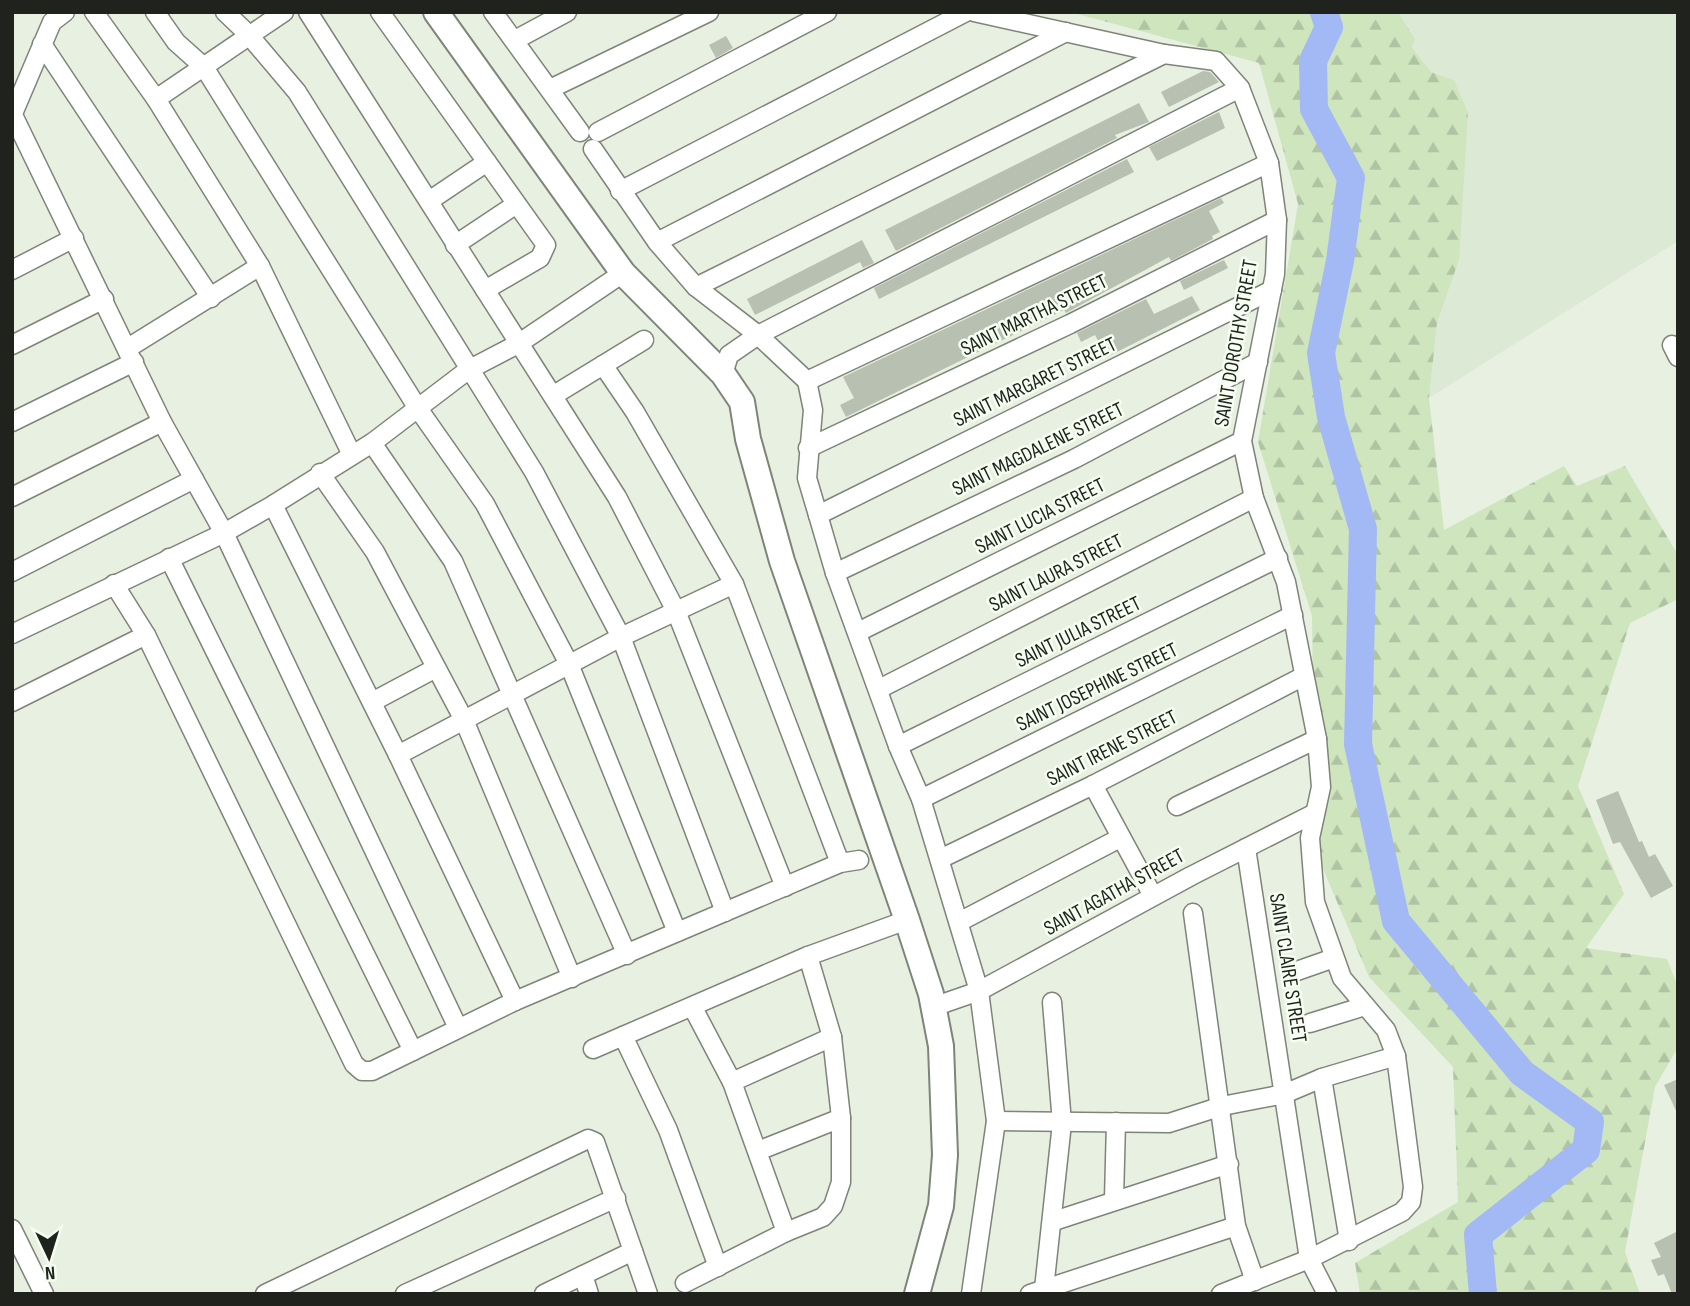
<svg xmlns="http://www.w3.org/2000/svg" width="1690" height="1306" font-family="'Sofia Sans Condensed',sans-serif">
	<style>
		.built { fill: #dce9d4 }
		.forest { fill: url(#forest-firs) }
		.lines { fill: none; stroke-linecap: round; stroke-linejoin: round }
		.river { stroke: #a2b9f6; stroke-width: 28 }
		.building { fill: #b8c0b2 }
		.street-casing { stroke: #7d8478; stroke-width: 21 }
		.secondary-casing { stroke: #7d8478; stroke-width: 28 }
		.street { stroke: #fff; stroke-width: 18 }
		.secondary { stroke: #fff; stroke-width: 24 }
		.labels { text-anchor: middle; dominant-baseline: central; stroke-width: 5; stroke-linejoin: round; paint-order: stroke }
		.street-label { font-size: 21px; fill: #1f221d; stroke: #f5fef0 }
	</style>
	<defs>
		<pattern id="forest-firs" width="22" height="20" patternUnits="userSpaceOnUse" patternTransform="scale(1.75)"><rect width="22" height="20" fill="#cee5be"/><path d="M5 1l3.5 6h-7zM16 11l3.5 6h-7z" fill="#b0c4a3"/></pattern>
	</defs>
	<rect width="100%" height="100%" fill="#e8f0e2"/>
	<polygon class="built" points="1398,12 1678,12 1678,241 1429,398 1437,323 1459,260 1454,80 1431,72 1412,46 1415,39"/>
	<polygon class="forest" points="1070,12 1398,12 1415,39 1412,47 1431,72 1454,80 1468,113 1459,260 1437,323 1429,398 1444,530 1564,466 1577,486 1625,466 1678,555 1678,599 1630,623 1578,786 1624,894 1586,948 1667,959 1678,987 1678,1047 1655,1087 1625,1252 1640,1294 1360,1294 1355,1263 1458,1202 1453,1067 1369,977 1315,850 1312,616 1258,442 1298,204 1259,63"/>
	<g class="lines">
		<polyline class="river" points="1324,12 1329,27 1313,61 1314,109 1351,178 1340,261 1321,353 1331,417 1363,529 1358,744 1396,921 1522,1073 1590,1122 1586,1150 1478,1235 1483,1294"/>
	</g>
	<g class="building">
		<polygon points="726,36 733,48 716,58 709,45"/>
		<polygon points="1203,71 1210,72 1219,82 1169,107 1161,92"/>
		<polygon points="1139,103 1149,122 1115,135 1117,138 896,251 885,230"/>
		<polygon points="1219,112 1225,128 1157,161 1149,147"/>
		<polygon points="1127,159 1134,172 879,299 874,288"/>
		<polygon points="1221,198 1224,203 1209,211 1220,232 1212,236 1213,239 1171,261 1169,257 1066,313 1064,310 846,417 840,405 854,398 843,377"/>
		<polygon points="862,240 874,263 863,268 860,262 755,315 747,299"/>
		<polygon points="1224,260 1228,268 1184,290 1180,281"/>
		<polygon points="1192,296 1200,310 1107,357 1095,335 1081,342 1077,333 1146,299 1154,314"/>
		<polygon points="1618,791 1639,842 1642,841 1649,857 1655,854 1673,886 1651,898 1620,842 1613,844 1596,800"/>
		<polygon points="1678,1079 1678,1115 1664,1085"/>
		<polygon points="1678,1231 1678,1294 1672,1294 1664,1274 1658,1276 1651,1260 1661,1257 1654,1243"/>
	</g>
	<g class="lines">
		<g class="street-casing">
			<g id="street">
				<polyline points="94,12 156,99 260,266 352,455"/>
				<polyline points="155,12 176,42 204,67 417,407 485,504 569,664 677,932"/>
				<polyline points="225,12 248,34 297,92 534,472 621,637 725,912"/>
				<polyline points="308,12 617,497 676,611 785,887"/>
				<polyline points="380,12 546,245 540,258 485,290"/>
				<polyline points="493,12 580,132"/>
				<polyline points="974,12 1164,54 1216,61 1240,88 1269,163 1277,220 1275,274 1242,441 1254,498 1286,582 1317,739 1321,787 1310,838 1315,902 1342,978 1386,1030 1396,1056 1413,1187 1411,1202 1402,1212 1309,1259 1221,1294"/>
				<polyline points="515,40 567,12"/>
				<polyline points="42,44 211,298"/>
				<polyline points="550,89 709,12"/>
				<polyline points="156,99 284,12"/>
				<polyline points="13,115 162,422 224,533 458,1028"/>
				<polyline points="12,116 52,22 65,12"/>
				<polyline points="598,132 827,12"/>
				<polyline points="593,149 657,242 696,287 758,335 807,381 813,410 807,478 818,515 835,573 898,746 921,799 979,991 996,1121 971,1294"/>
				<polyline points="620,191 966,12"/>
				<polyline points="429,201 487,162"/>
				<polyline points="657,242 1066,32"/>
				<polyline points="455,245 515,205"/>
				<polyline points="12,270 74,238"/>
				<polyline points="696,287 1164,54"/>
				<polyline points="12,345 104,299"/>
				<polyline points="1672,345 1678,357"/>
				<polyline points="128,348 260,266"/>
				<polyline points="603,365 635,412 734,584 840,863"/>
				<polyline points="723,374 729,355 758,335 1240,88"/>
				<polyline points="807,381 1269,163"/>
				<polyline points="554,395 644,340"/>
				<polyline points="12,422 134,362"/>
				<polyline points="372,443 453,561 627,955"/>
				<polyline points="808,448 1070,324 1277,220"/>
				<polyline points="320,473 375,552 464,720 572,978"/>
				<polyline points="12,497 162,422"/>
				<polyline points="273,505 398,755 515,1001"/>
				<polyline points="818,515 1272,290"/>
				<polyline points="169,558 413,1051"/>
				<polyline points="12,572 194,479"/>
				<polyline points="835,573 1074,459 1258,362"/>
				<polyline points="114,584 146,635 354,1064 362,1071 372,1071 515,1001 840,863 859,860"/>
				<polyline points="858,632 1242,441"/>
				<polyline points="12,634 224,533 273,505 372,443 468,370 518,344 623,273"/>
				<polyline points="879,689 1254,498"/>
				<polyline points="12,702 146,635"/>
				<polyline points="372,702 436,668"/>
				<polyline points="898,746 1278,558"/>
				<polyline points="398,755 621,637 734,584"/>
				<polyline points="1093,785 1153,896"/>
				<polyline points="921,799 1293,615"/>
				<polyline points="1177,806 1317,739"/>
				<polyline points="1246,848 1309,1259 1327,1294"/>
				<polyline points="940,859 1093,785 1304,676"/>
				<polyline points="1193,913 1236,1226 1255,1281"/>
				<polyline points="959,922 1120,838"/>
				<polyline points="1294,972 1334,958"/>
				<polyline points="933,1007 979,991 1191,876 1315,813"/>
				<polyline points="693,1008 732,1082 786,1232"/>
				<polyline points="1310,1023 1365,1006"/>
				<polyline points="623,1036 668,1130 718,1267"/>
				<polyline points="593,1049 808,956 907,920"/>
				<polyline points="1322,1078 1349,1241"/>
				<polyline points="732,1082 832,1037"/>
				<polyline points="996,1121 1169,1123 1222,1106 1284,1094 1322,1078 1396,1056"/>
				<polyline points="758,1151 841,1118"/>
				<polyline points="1114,1199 1116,1122"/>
				<polyline points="1054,1221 1229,1164"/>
				<polyline points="12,1229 44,1294"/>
				<polyline points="633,1251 648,1294"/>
				<polyline points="583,1275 589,1294"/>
				<polyline points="685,1283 786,1232 823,1217 833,1206 841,1182 841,1118 832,1037 808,956"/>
				<polyline points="1044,1289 1062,1123 1052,1002"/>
				<polyline points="265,1294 588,1139 595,1142 633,1251 544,1294"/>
				<polyline points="405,1294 616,1198"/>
				<polyline points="1030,1294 1236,1226"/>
			</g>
		</g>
		<g class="secondary-casing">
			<polyline id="secondary" points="436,12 623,273 723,374 742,402 748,439 782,561 907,920 931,994 941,1046 945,1155 941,1206 917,1294"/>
		</g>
		<use href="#street" class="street"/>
		<use href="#secondary" class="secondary"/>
	</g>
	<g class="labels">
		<g class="street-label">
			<text transform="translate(1034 315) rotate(-26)">SAINT MARTHA STREET</text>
			<text transform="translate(1236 343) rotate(-80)">SAINT DOROTHY STREET</text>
			<text transform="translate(1035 382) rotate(-26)">SAINT MARGARET STREET</text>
			<text transform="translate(1038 449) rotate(-26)">SAINT MAGDALENE STREET</text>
			<text transform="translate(1040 516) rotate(-27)">SAINT LUCIA STREET</text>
			<text transform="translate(1056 573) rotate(-27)">SAINT LAURA STREET</text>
			<text transform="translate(1078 632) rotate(-26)">SAINT JULIA STREET</text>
			<text transform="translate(1097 687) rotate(-26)">SAINT JOSEPHINE STREET</text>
			<text transform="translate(1112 748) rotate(-27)">SAINT IRENE STREET</text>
			<text transform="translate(1114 892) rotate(-29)">SAINT AGATHA STREET</text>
			<text transform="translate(1288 968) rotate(81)">SAINT CLAIRE STREET</text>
		</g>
	</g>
	<rect width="1690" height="1306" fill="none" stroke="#1f221d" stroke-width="28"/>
	<g transform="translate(49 1257) rotate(176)" stroke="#f5fef0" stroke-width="5" paint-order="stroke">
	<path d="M0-5L12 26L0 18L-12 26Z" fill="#1f221d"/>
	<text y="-10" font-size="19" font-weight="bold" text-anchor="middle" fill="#1f221d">N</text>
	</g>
</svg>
